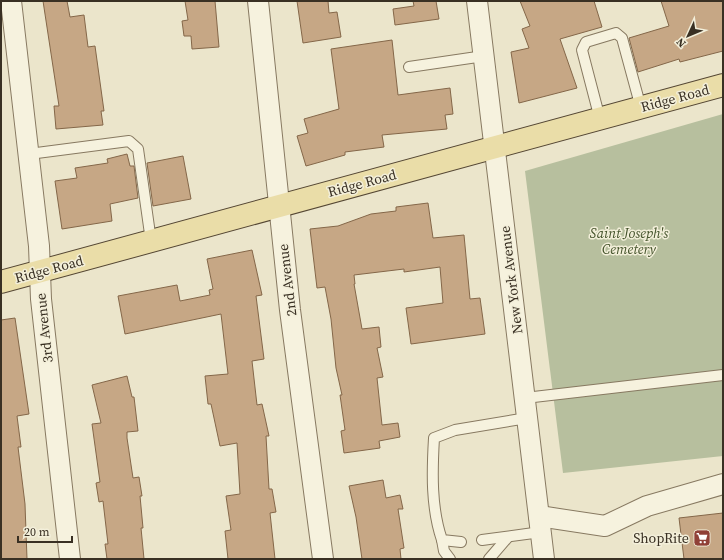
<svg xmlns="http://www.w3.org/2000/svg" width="724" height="560" font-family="'Source Serif 4',serif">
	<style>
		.cemetery { fill: #b7bf9e }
		.building { fill: #c6a785; stroke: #846749 }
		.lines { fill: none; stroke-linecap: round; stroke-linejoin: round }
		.service-casing { stroke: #877961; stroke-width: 12 }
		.minor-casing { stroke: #877961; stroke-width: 22 }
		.primary-casing { stroke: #554734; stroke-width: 24 }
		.service { stroke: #f6f2de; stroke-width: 10 }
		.minor { stroke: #f6f2de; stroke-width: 20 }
		.primary { stroke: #eadda8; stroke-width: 22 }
		.labels { text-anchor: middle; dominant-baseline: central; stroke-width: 3; stroke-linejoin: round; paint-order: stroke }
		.street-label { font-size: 14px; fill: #393023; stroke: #f3efda }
		.park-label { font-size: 14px; font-style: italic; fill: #44532b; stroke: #f3efda }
		.poi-label { font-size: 14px; fill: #393023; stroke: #f3efda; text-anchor: end }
	</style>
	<rect width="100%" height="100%" fill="#ebe5cb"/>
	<polygon class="cemetery" points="723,114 723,456 563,473 525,171"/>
	<g class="building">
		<polygon points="43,1 67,1 70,17 84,15 88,47 95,46 104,111 101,111 103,125 56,129 54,106 59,106"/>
		<polygon points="185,1 215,1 219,47 192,49 191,36 184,36 182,21 188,20"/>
		<polygon points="297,1 328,1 329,13 337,12 341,37 303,43"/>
		<polygon points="413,1 436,1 439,19 395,25 393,9 414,6"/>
		<polygon points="520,1 594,1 602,27 560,39 577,88 519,103 511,52 529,48 522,29 530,26"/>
		<polygon points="661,1 723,1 723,51 680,62 679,59 638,72 629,38 669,26"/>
		<polygon points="392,40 398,95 450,88 453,114 445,115 447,129 382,135 384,147 345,152 345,155 306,166 297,136 308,133 304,119 339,109 331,49"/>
		<polygon points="127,154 130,166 134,166 138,198 110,204 112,221 62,229 55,181 77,178 75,168 108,163 107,159"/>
		<polygon points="183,156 191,199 153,206 147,163"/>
		<polygon points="428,203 433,238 464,235 470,299 480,298 485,334 411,344 406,308 443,303 440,267 404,272 404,269 354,275 355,284 354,284 362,329 379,327 381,347 377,348 383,377 377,378 382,425 398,423 400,437 379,441 380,448 344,453 341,431 345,430 340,395 342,395 336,368 331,319 325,287 317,288 310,229 338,226 371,214 396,211 396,207"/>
		<polygon points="252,250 262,295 256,296 264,359 252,361 257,405 262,404 269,436 266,436 269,489 272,489 276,512 270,513 275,559 228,559 225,531 231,530 226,496 240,494 237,443 220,446 211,404 208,404 205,376 228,374 221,314 125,334 118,296 177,285 180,301 210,295 209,290 213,289 207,259"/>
		<polygon points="15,318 29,414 17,416 21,447 18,447 25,504 27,559 1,559 1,320"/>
		<polygon points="127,376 132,397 134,397 138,431 127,432 127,438 133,478 139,477 142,496 140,496 143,528 141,528 144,559 107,559 105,544 108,544 103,501 99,502 96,483 100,482 92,424 101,423 92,385"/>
		<polygon points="383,480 386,498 400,495 403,509 398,509 404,548 400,549 401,559 362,559 356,517 349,486"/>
		<polygon points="723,513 723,559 684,559 679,518"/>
	</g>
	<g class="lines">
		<g class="service-casing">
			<g id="service">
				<polyline points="409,67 484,56"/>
				<polyline points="600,119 582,50 586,42 616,33 622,38 641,108"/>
				<polyline points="29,154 129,141 138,149 151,241"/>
				<polyline points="525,398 723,375"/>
				<polyline points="442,540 444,551 450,559"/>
				<polyline points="482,540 541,532"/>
				<path d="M461 542 442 540C431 508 432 472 434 438L455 430 527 418"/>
				<polyline points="489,559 508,537"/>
			</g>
		</g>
		<g class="minor-casing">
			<g id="minor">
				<polyline points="11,1 39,246 41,299 70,559"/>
				<polyline points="258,1 290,310 323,559"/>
				<polyline points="477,1 544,559"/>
				<polyline points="539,516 605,526 647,506 723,484"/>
			</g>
		</g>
		<g class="primary-casing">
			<polyline id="primary" points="1,282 723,85"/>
		</g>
		<use href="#service" class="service"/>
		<use href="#minor" class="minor"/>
		<use href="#primary" class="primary"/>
	</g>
	<defs>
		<g id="supermarket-square" transform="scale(0.9)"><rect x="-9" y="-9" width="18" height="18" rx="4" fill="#904036" stroke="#f3efda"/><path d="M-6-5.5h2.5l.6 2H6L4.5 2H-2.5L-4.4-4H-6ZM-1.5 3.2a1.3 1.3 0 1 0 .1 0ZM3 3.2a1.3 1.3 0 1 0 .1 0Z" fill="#fff"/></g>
	</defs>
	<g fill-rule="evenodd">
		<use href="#supermarket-square" x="702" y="538"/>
	</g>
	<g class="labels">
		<g class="street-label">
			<text transform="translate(675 98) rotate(-15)">Ridge Road</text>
			<text transform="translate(362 183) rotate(-15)">Ridge Road</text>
			<text transform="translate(49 269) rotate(-15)">Ridge Road</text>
			<text transform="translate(287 280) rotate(-97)">2nd Avenue</text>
			<text transform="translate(511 280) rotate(-97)">New York Avenue</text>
			<text transform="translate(44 328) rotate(-96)">3rd Avenue</text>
		</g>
		<g class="park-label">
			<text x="629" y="233">Saint Joseph's<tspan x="629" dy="16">Cemetery</tspan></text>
		</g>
		<g class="poi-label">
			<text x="689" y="538">ShopRite</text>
		</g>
	</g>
	<rect width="724" height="560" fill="none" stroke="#393023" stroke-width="4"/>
	<g transform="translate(688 36) rotate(226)" stroke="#f3efda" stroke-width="3" paint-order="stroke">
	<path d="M0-3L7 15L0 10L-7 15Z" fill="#393023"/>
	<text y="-6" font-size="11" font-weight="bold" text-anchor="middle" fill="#393023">N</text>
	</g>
	<path d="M18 536v6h54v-6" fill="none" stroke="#393023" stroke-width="2"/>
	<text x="24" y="536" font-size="12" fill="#393023" stroke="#f3efda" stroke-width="3" paint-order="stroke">20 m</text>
</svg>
